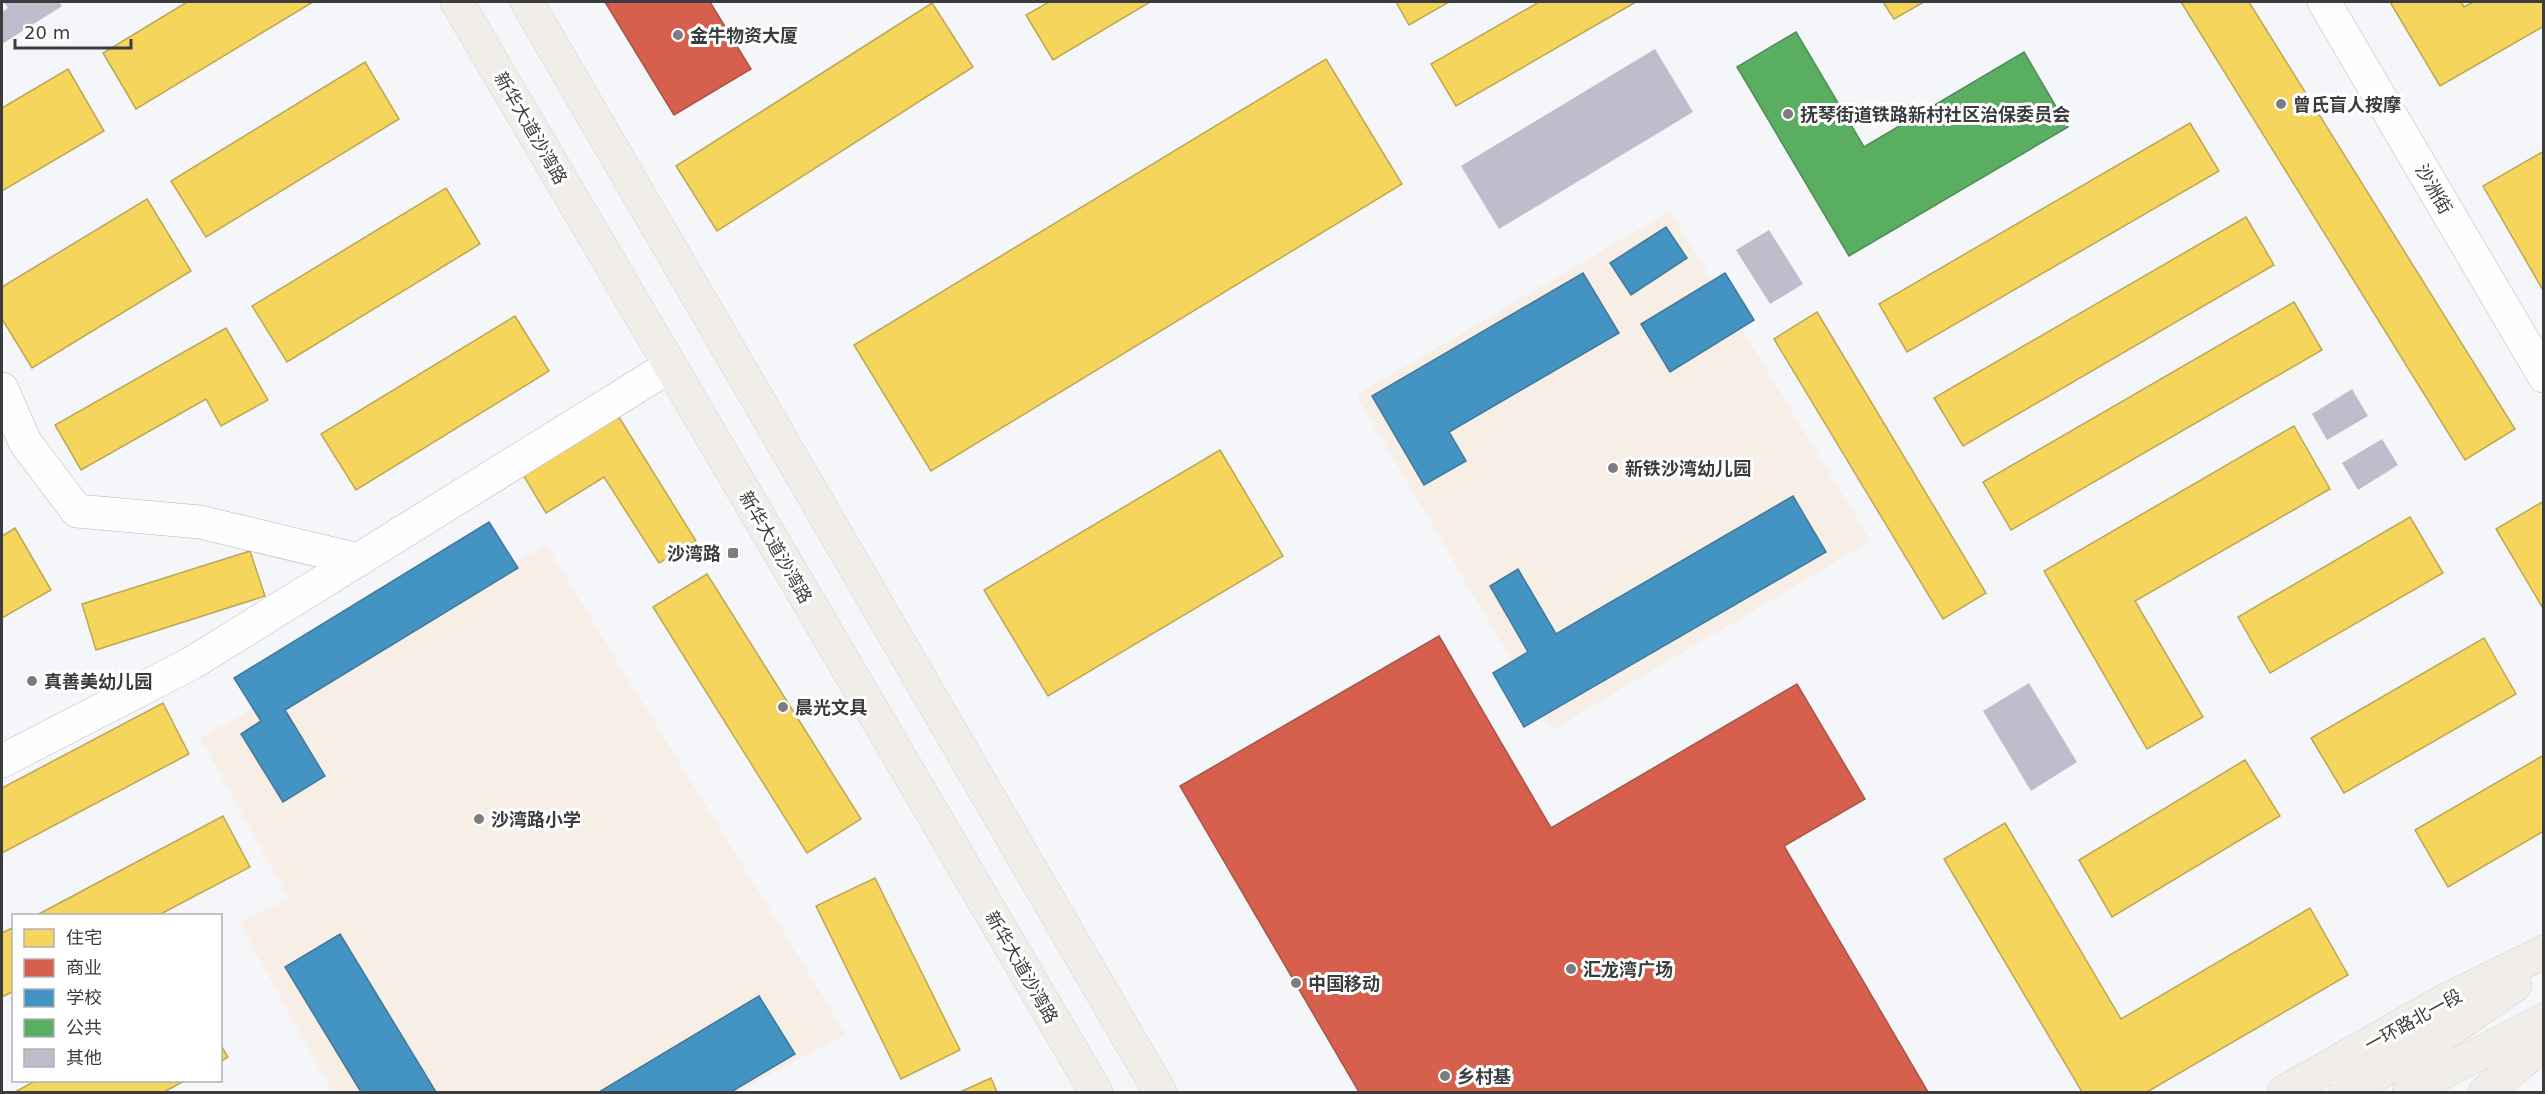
<svg xmlns="http://www.w3.org/2000/svg" width="2545" height="1094" font-family="'DejaVu Sans','Noto Sans SC',sans-serif">
	<style>
		.education { fill: #f7efe6 }
		.homes { fill: #f6d55c; stroke: #bea753; stroke-width: 1.5 }
		.shops { fill: #d6604d; stroke: #a85548; stroke-width: 1.5 }
		.schools { fill: #4393c3; stroke: #41799b; stroke-width: 1.5 }
		.public { fill: #5aae61; stroke: #518c56; stroke-width: 1.5 }
		.building { fill: #bfbccb }
		.lines { fill: none; stroke-linecap: round; stroke-linejoin: round }
		.minor-casing { stroke: #b6b7b9; stroke-width: 34 }
		.primary-casing { stroke: #d0d1d2; stroke-width: 34 }
		.minor { stroke: #fefefe; stroke-width: 33 }
		.primary { stroke: #f1eee9; stroke-width: 33 }
		.poi-dot { fill: #7c7d7f; stroke: #fff; stroke-width: 2 }
		.labels { text-anchor: middle; dominant-baseline: central; stroke-width: 6; stroke-linejoin: round; paint-order: stroke }
		.poi-label { font-size: 18px; font-weight: bold; fill: #3b3c3e; stroke: #fff; text-anchor: start }
		.street-label { font-size: 18px; fill: #3b3c3e; stroke: #fff }
	</style>
	<rect width="100%" height="100%" fill="#f5f6f9"/>
	<g class="education">
		<polygon points="1670,211 1871,541 1552,730 1356,395"/>
		<polygon points="546,545 846,1034 738,1092 332,1092 239,922 289,899 200,738"/>
	</g>
	<g class="homes">
		<polygon points="187,2 313,2 136,109 103,53"/>
		<polygon points="1049,2 1150,2 1053,60 1026,15"/>
		<polygon points="1396,2 1449,2 1409,25"/>
		<polygon points="1539,2 1636,2 1456,106 1431,64"/>
		<polygon points="1883,2 1924,2 1894,19"/>
		<polygon points="2181,2 2249,2 2515,429 2465,460"/>
		<polygon points="2390,2 2461,2 2464,7 2473,2 2544,2 2544,26 2440,86"/>
		<polygon points="932,3 973,67 717,231 676,166"/>
		<polygon points="1326,59 1402,184 931,471 854,345"/>
		<polygon points="365,62 399,119 206,237 171,181"/>
		<polygon points="68,69 104,131 2,191 2,108"/>
		<polygon points="2190,123 2219,171 1907,352 1879,304"/>
		<polygon points="2544,151 2544,292 2483,186"/>
		<polygon points="446,188 480,244 287,362 252,306"/>
		<polygon points="147,199 191,271 32,368 2,319 2,287"/>
		<polygon points="2246,217 2274,265 1963,446 1934,398"/>
		<polygon points="2294,302 2322,350 2011,530 1983,482"/>
		<polygon points="1817,312 1986,593 1943,619 1774,339"/>
		<polygon points="515,316 549,371 356,490 321,434"/>
		<polygon points="226,328 268,400 221,426 206,399 81,470 55,425"/>
		<polygon points="617,414 696,541 659,563 604,477 546,513 522,473"/>
		<polygon points="2294,426 2330,489 2135,601 2203,717 2147,749 2044,571"/>
		<polygon points="1220,450 1283,556 1048,696 984,590"/>
		<polygon points="2544,501 2544,610 2496,529"/>
		<polygon points="2410,517 2443,573 2270,673 2238,617"/>
		<polygon points="15,528 51,590 2,618 2,536"/>
		<polygon points="250,551 265,596 96,650 82,604"/>
		<polygon points="707,574 861,819 807,853 653,607"/>
		<polygon points="2484,638 2516,694 2344,793 2311,738"/>
		<polygon points="163,703 189,754 2,853 2,788"/>
		<polygon points="2544,755 2544,831 2448,887 2415,830"/>
		<polygon points="2245,760 2280,816 2112,917 2079,860"/>
		<polygon points="223,816 250,867 157,916 35,916"/>
		<polygon points="2005,823 2121,1019 2310,908 2348,975 2147,1092 2082,1092 1944,859"/>
		<polygon points="875,878 960,1050 901,1079 816,906"/>
		<polygon points="14,927 14,991 2,997 2,933"/>
		<polygon points="220,1044 228,1057 220,1062"/>
		<polygon points="991,1078 997,1092 960,1092"/>
		<polygon points="37,1080 186,1080 164,1092 15,1092"/>
	</g>
	<g class="shops">
		<polygon points="605,2 710,2 751,69 674,115"/>
		<polygon points="1439,636 1551,828 1797,684 1865,799 1784,846 1928,1092 1359,1092 1180,786"/>
	</g>
	<g class="schools">
		<polygon points="1666,227 1687,258 1631,295 1610,263"/>
		<polygon points="1583,273 1619,333 1449,432 1466,461 1424,485 1372,396"/>
		<polygon points="1725,273 1754,320 1670,372 1641,324"/>
		<polygon points="1793,496 1826,552 1524,727 1493,673 1528,652 1490,586 1518,569 1556,634"/>
		<polygon points="489,522 518,568 285,710 325,776 283,802 241,734 261,721 234,678"/>
		<polygon points="340,934 436,1092 361,1092 285,967"/>
		<polygon points="759,996 795,1054 731,1092 599,1092"/>
	</g>
	<polygon class="public" points="1796,32 1864,147 2024,52 2068,127 1849,256 1737,67"/>
	<g class="building">
		<polygon points="4,2 59,2 62,6 2,44 2,12 8,8"/>
		<polygon points="1655,49 1693,112 1499,229 1461,166"/>
		<polygon points="1769,230 1803,284 1770,304 1736,250"/>
		<polygon points="2352,389 2368,416 2327,440 2312,414"/>
		<polygon points="2382,439 2398,465 2358,490 2342,463"/>
		<polygon points="2029,683 2077,762 2031,791 1983,711"/>
	</g>
	<g class="lines">
		<g class="minor-casing">
			<g id="minor">
				<polyline points="2324,2 2544,376"/>
				<polyline points="2,389 25,442 77,511 200,522 359,560"/>
				<polyline points="2,761 192,663 670,366"/>
			</g>
		</g>
		<g class="primary-casing">
			<g id="primary">
				<polyline points="457,2 1096,1092"/>
				<polyline points="527,2 1160,1092"/>
				<polyline points="2284,1092 2444,1001 2544,952"/>
				<polyline points="2346,1092 2437,1039 2515,985"/>
				<polyline points="2409,1092 2449,1069 2544,1020"/>
				<polyline points="2485,1092 2544,1044"/>
			</g>
		</g>
		<use href="#minor" class="minor"/>
		<use href="#primary" class="primary"/>
	</g>
	<g class="poi-dot">
		<circle cx="678" cy="35" r="6"/>
		<circle cx="2281" cy="104" r="6"/>
		<circle cx="1788" cy="114" r="6"/>
		<circle cx="1613" cy="468" r="6"/>
		<rect x="727" y="547" width="12" height="12" rx="3"/>
		<circle cx="32" cy="681" r="6"/>
		<circle cx="783" cy="707" r="6"/>
		<circle cx="479" cy="819" r="6"/>
		<circle cx="1571" cy="969" r="6"/>
		<circle cx="1296" cy="983" r="6"/>
		<circle cx="1445" cy="1076" r="6"/>
	</g>
	<g class="labels">
		<g class="poi-label">
			<text x="690" y="35">金牛物资大厦</text>
			<text x="2293" y="104">曾氏盲人按摩</text>
			<text x="1800" y="114">抚琴街道铁路新村社区治保委员会</text>
			<text x="1625" y="468">新铁沙湾幼儿园</text>
			<text x="721" y="553" text-anchor="end">沙湾路</text>
			<text x="44" y="681">真善美幼儿园</text>
			<text x="795" y="707">晨光文具</text>
			<text x="491" y="819">沙湾路小学</text>
			<text x="1583" y="969">汇龙湾广场</text>
			<text x="1308" y="983">中国移动</text>
			<text x="1457" y="1076">乡村基</text>
		</g>
		<g class="street-label">
			<text transform="translate(531 128) rotate(60)">新华大道沙湾路</text>
			<text transform="translate(2434 189) rotate(60)">沙洲街</text>
			<text transform="translate(776 547) rotate(60)">新华大道沙湾路</text>
			<text transform="translate(1022 967) rotate(60)">新华大道沙湾路</text>
			<text transform="translate(2413 1020) rotate(-29)">一环路北一段</text>
		</g>
	</g>
	<rect width="2545" height="1094" fill="none" stroke="#3b3c3e" stroke-width="6"/>
	<rect x="12" y="914" width="210" height="168" fill="#ffffff" stroke="#b1b1b2" stroke-width="1.5"/>
	<rect x="24" y="929" width="30" height="18" fill="#f6d55c" stroke="#b1b1b2" stroke-width="1.5"/>
	<text x="66" y="944" font-size="18" fill="#3b3c3e">住宅</text>
	<rect x="24" y="959" width="30" height="18" fill="#d6604d" stroke="#b1b1b2" stroke-width="1.5"/>
	<text x="66" y="974" font-size="18" fill="#3b3c3e">商业</text>
	<rect x="24" y="989" width="30" height="18" fill="#4393c3" stroke="#b1b1b2" stroke-width="1.5"/>
	<text x="66" y="1004" font-size="18" fill="#3b3c3e">学校</text>
	<rect x="24" y="1019" width="30" height="18" fill="#5aae61" stroke="#b1b1b2" stroke-width="1.5"/>
	<text x="66" y="1034" font-size="18" fill="#3b3c3e">公共</text>
	<rect x="24" y="1049" width="30" height="18" fill="#bfbccb" stroke="#b1b1b2" stroke-width="1.5"/>
	<text x="66" y="1064" font-size="18" fill="#3b3c3e">其他</text>
	<path d="M15 39v9h116v-9" fill="none" stroke="#3b3c3e" stroke-width="3"/>
	<text x="24" y="39" font-size="18" fill="#3b3c3e" stroke="#ffffff" stroke-width="4.5" paint-order="stroke">20 m</text>
</svg>
